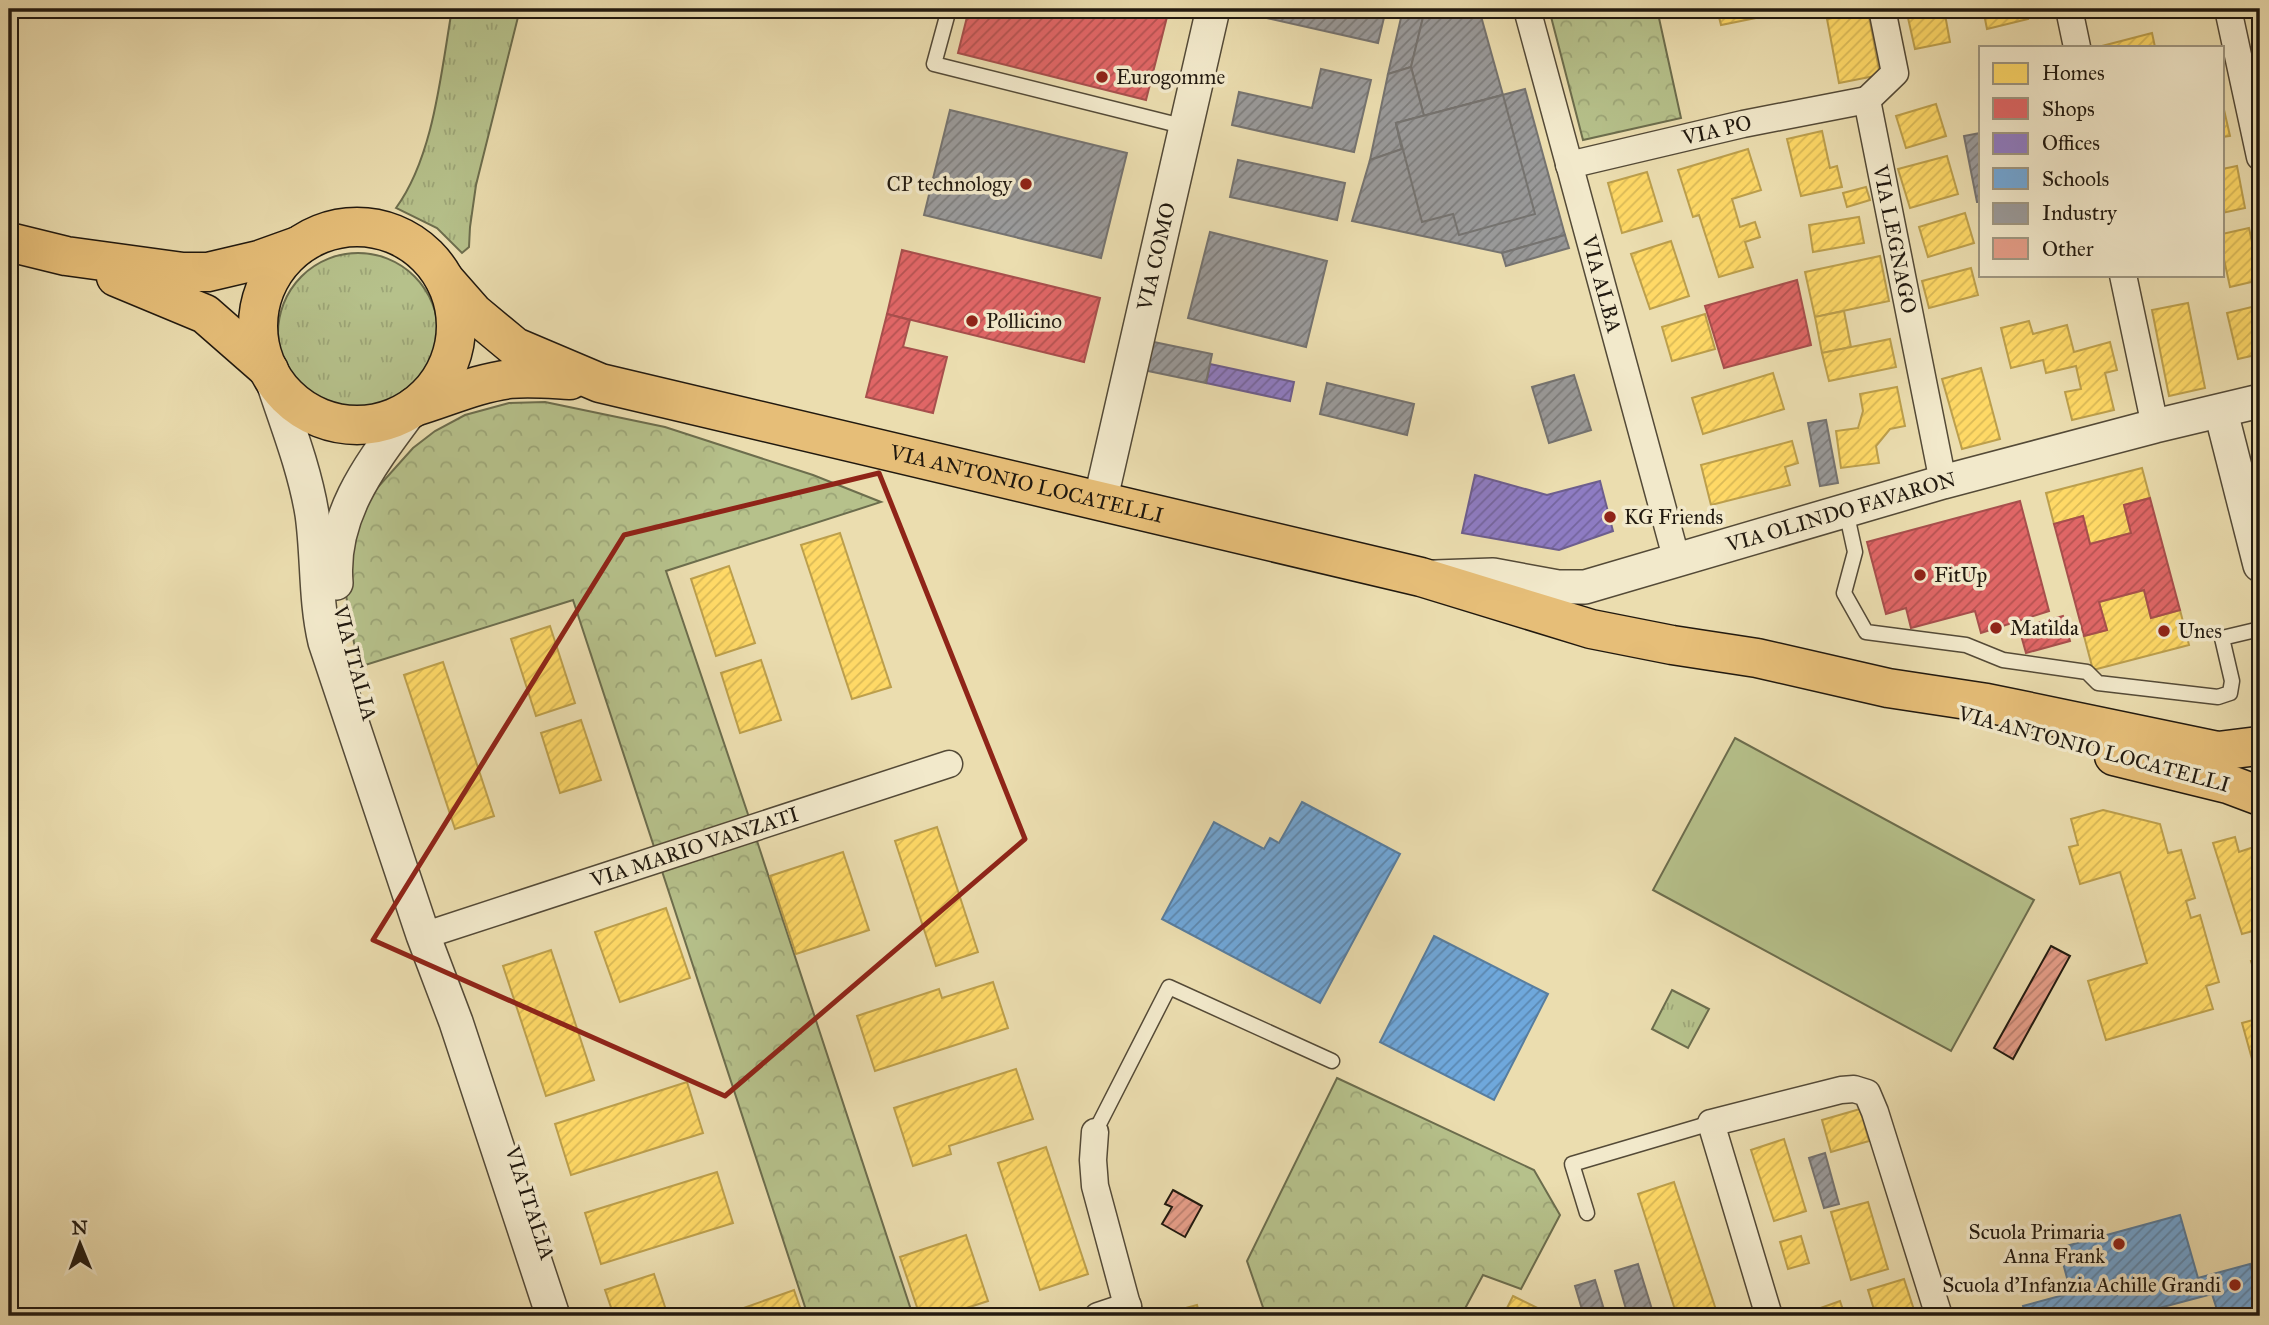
<svg xmlns="http://www.w3.org/2000/svg" width="2269" height="1325" font-family="'IM FELL Great Primer',serif">
	<style>
		.grass { fill: url(#grass-tufts); stroke: #6c6d4d; stroke-width: 2 }
		.park { fill: url(#park-crowns); stroke: #6c6d4d; stroke-width: 2 }
		.pitch { fill: #b6c18b; stroke: #6c6d4d; stroke-width: 2 }
		.homes { fill: url(#homes-hatch); stroke: #bc9f4c; stroke-width: 2 }
		.shops { fill: url(#shops-hatch); stroke: #a74f4c; stroke-width: 2 }
		.offices { fill: url(#offices-hatch); stroke: #6d5e8d; stroke-width: 2 }
		.schools { fill: url(#schools-hatch); stroke: #587d9e; stroke-width: 2 }
		.industry { fill: url(#industry-hatch); stroke: #757370; stroke-width: 2 }
		.building { fill: url(#building-hatch); stroke: #21190f; stroke-width: 2 }
		.lines { fill: none; stroke-linecap: round; stroke-linejoin: round }
		.service-casing { stroke: #544a37; stroke-width: 17 }
		.minor-casing { stroke: #544a37; stroke-width: 29 }
		.tertiary-casing { stroke: #544a37; stroke-width: 36 }
		.primary-casing { stroke: #21190f; stroke-width: 41 }
		.service { stroke: #f2e9cb; stroke-width: 14 }
		.minor { stroke: #f2e9cb; stroke-width: 26 }
		.tertiary { stroke: #f2e9cb; stroke-width: 33 }
		.primary { stroke: #e6be78; stroke-width: 38 }
		.marked { fill: none; stroke: #8f2418; stroke-width: 5; stroke-linejoin: round }
		.poi-dot { fill: #8f2418; stroke: #f2e9cb; stroke-width: 2.5 }
		.labels { text-anchor: middle; dominant-baseline: central; stroke-width: 7; stroke-linejoin: round; paint-order: stroke }
		.poi-label { font-size: 21px; fill: #21190f; stroke: #f2e9cb; text-anchor: start }
		.street-label { font-size: 21px; fill: #21190f; stroke: #f2e9cb }
	</style>
	<defs>
		<pattern id="grass-tufts" width="24" height="20" patternUnits="userSpaceOnUse" patternTransform="scale(1.75)"><rect width="24" height="20" fill="#b6c18b"/><path d="M3 7l-1-3M5 7V3M7 7l1-3M15 17l-1-3M17 17v-4M19 17l1-3" fill="none" stroke="#9ca577"/></pattern>
		<pattern id="park-crowns" width="20" height="18" patternUnits="userSpaceOnUse" patternTransform="scale(1.75)"><rect width="20" height="18" fill="#b6c18b"/><path d="M2 6a3 3 0 1 1 6 0M12 15a3 3 0 1 1 6 0" fill="none" stroke="#9ca577"/></pattern>
		<pattern id="homes-hatch" width="6" height="6" patternUnits="userSpaceOnUse" patternTransform="scale(1.75)"><rect width="6" height="6" fill="#ffd966"/><path d="M-1 1l2-2M0 6l6-6M5 7l2-2" fill="none" stroke="#daba57"/></pattern>
		<pattern id="shops-hatch" width="6" height="6" patternUnits="userSpaceOnUse" patternTransform="scale(1.75)"><rect width="6" height="6" fill="#e06666"/><path d="M-1 1l2-2M0 6l6-6M5 7l2-2" fill="none" stroke="#b55352"/></pattern>
		<pattern id="offices-hatch" width="6" height="6" patternUnits="userSpaceOnUse" patternTransform="scale(1.75)"><rect width="6" height="6" fill="#8e7cc3"/><path d="M-1 1l2-2M0 6l6-6M5 7l2-2" fill="none" stroke="#74659d"/></pattern>
		<pattern id="schools-hatch" width="6" height="6" patternUnits="userSpaceOnUse" patternTransform="scale(1.75)"><rect width="6" height="6" fill="#6fa8dc"/><path d="M-1 1l2-2M0 6l6-6M5 7l2-2" fill="none" stroke="#5b88b1"/></pattern>
		<pattern id="industry-hatch" width="6" height="6" patternUnits="userSpaceOnUse" patternTransform="scale(1.75)"><rect width="6" height="6" fill="#999"/><path d="M-1 1l2-2M0 6l6-6M5 7l2-2" fill="none" stroke="#7c7c7b"/></pattern>
		<pattern id="building-hatch" width="6" height="6" patternUnits="userSpaceOnUse" patternTransform="scale(1.75)"><rect width="6" height="6" fill="#e59d88"/><path d="M-1 1l2-2M0 6l6-6M5 7l2-2" fill="none" stroke="#b97f6e"/></pattern>
	</defs>
	<rect width="100%" height="100%" fill="#ebddaf"/>
	<filter id="stains"><feTurbulence type="fractalNoise" baseFrequency=".00286" numOctaves="4"/><feColorMatrix values="0 0 0 0 .2 0 0 0 0 .09 0 0 0 0 .02 0 0 0 .5 -.17"/></filter>
	<radialGradient id="worn" r=".72"><stop offset=".6" stop-color="#630" stop-opacity="0"/><stop offset="1" stop-color="#630" stop-opacity=".3"/></radialGradient>
	<g class="grass">
		<path d="M452 9H520L476 185 470 227 469 247 462 253 437 228 396 208C434 156 441 72 452 9Z"/>
		<circle cx="358" cy="333" r="80"/>
		<polygon points="1672,990 1709,1009 1688,1048 1652,1029"/>
	</g>
	<g class="park">
		<polygon points="1549,9 1657,9 1681,118 1583,140"/>
		<polygon points="545,402 665,427 813,475 881,502 666,571 758,844 913,1316 808,1316 573,600 362,666 354,643 344,583 355,528 369,497 413,448 435,431 465,415 509,403"/>
		<polygon points="1337,1078 1534,1170 1560,1215 1521,1289 1483,1275 1461,1316 1266,1316 1247,1261"/>
	</g>
	<polygon class="pitch" points="1735,738 2034,900 1951,1051 1653,890"/>
	<g class="homes">
		<polygon points="1717,9 1770,9 1771,15 1721,25"/>
		<polygon points="1906,9 1944,9 1950,42 1915,49"/>
		<polygon points="1983,9 2026,9 2028,19 1987,29"/>
		<polygon points="2260,9 2260,41 2253,10"/>
		<polygon points="1868,11 1880,75 1839,83 1827,19"/>
		<polygon points="2152,33 2155,47 2098,47"/>
		<polygon points="2222,101 2230,136 2222,137"/>
		<polygon points="1936,104 1946,136 1906,148 1896,116"/>
		<polygon points="1822,131 1830,168 1837,166 1842,187 1801,196 1787,139"/>
		<polygon points="1748,149 1761,190 1732,199 1740,227 1755,222 1760,237 1745,242 1753,267 1719,277 1699,215 1693,217 1678,170"/>
		<polygon points="1947,156 1958,194 1910,208 1898,169"/>
		<polygon points="2237,166 2245,208 2222,213 2222,169"/>
		<polygon points="1647,172 1662,221 1622,233 1608,183"/>
		<polygon points="1866,187 1870,200 1847,207 1843,193"/>
		<polygon points="1965,213 1974,243 1928,257 1919,227"/>
		<polygon points="1859,217 1864,243 1813,252 1809,225"/>
		<polygon points="2249,228 2260,280 2230,287 2222,250 2222,234"/>
		<polygon points="1671,241 1689,296 1650,309 1631,254"/>
		<polygon points="1880,256 1889,301 1815,317 1805,272"/>
		<polygon points="1971,268 1978,295 1929,308 1922,281"/>
		<polygon points="2188,303 2205,388 2169,396 2152,310"/>
		<polygon points="2260,305 2260,354 2238,359 2227,313"/>
		<polygon points="1844,311 1851,347 1822,353 1815,317"/>
		<polygon points="1705,314 1715,349 1672,361 1662,327"/>
		<polygon points="2029,321 2033,334 2067,325 2074,352 2110,342 2117,370 2105,373 2114,410 2072,420 2065,392 2081,389 2076,366 2046,373 2043,360 2011,368 2001,328"/>
		<polygon points="1890,339 1896,367 1829,381 1822,353"/>
		<polygon points="1981,368 2000,439 1962,449 1942,379"/>
		<polygon points="1773,373 1784,409 1703,434 1692,398"/>
		<polygon points="1897,387 1905,426 1890,429 1876,446 1879,463 1841,468 1836,431 1858,428 1863,411 1860,394"/>
		<polygon points="1792,441 1798,463 1785,467 1790,485 1711,505 1701,465"/>
		<polygon points="2142,468 2150,498 2124,505 2131,533 2090,544 2083,516 2054,524 2046,493"/>
		<polygon points="840,533 891,687 852,699 801,545"/>
		<polygon points="729,566 755,643 716,656 691,579"/>
		<polygon points="2144,590 2151,618 2180,610 2189,645 2093,670 2084,636 2107,630 2099,602"/>
		<polygon points="550,626 575,703 536,716 511,639"/>
		<polygon points="761,660 781,720 740,733 721,673"/>
		<polygon points="443,662 494,816 455,829 404,675"/>
		<polygon points="581,720 601,780 560,793 541,733"/>
		<polygon points="2103,810 2160,824 2168,853 2181,850 2195,898 2186,901 2191,918 2200,915 2219,982 2206,986 2213,1009 2106,1040 2088,981 2147,963 2120,872 2080,884 2069,847 2078,845 2071,819"/>
		<polygon points="937,827 978,952 936,966 895,841"/>
		<polygon points="2235,837 2239,852 2260,845 2260,929 2242,934 2213,843"/>
		<polygon points="843,852 869,930 796,954 770,876"/>
		<polygon points="666,908 690,978 620,1002 595,932"/>
		<polygon points="551,950 594,1080 546,1096 503,966"/>
		<polygon points="2260,959 2260,991 2251,961"/>
		<polygon points="993,982 1008,1028 875,1071 857,1016 939,989 942,998"/>
		<polygon points="2260,1018 2260,1076 2257,1077 2242,1023"/>
		<polygon points="1016,1069 1033,1119 949,1146 951,1154 913,1166 894,1108"/>
		<polygon points="687,1082 703,1133 571,1175 555,1124"/>
		<polygon points="1860,1109 1869,1141 1831,1152 1822,1120"/>
		<polygon points="1784,1139 1806,1211 1774,1221 1751,1150"/>
		<polygon points="1046,1147 1088,1274 1040,1290 998,1163"/>
		<polygon points="717,1172 733,1223 601,1264 585,1213"/>
		<polygon points="1674,1182 1718,1316 1677,1316 1638,1194"/>
		<polygon points="1868,1202 1888,1269 1851,1280 1831,1212"/>
		<polygon points="966,1235 988,1301 942,1316 920,1316 900,1257"/>
		<polygon points="1801,1236 1809,1263 1788,1269 1780,1242"/>
		<polygon points="654,1274 668,1316 614,1316 605,1290"/>
		<polygon points="1904,1279 1916,1316 1876,1316 1868,1290"/>
		<polygon points="794,1290 803,1316 725,1316 724,1315"/>
		<polygon points="1513,1296 1552,1315 1551,1316 1503,1316"/>
		<polygon points="1840,1301 1845,1316 1807,1316 1806,1313"/>
		<polygon points="1197,1305 1200,1316 1156,1316"/>
	</g>
	<g class="shops">
		<polygon points="969,9 1169,9 1146,100 958,53"/>
		<polygon points="902,250 1100,298 1084,362 887,314"/>
		<polygon points="1797,280 1811,345 1724,368 1705,306"/>
		<polygon points="887,314 910,320 903,347 947,357 933,413 866,397"/>
		<polygon points="2150,498 2180,610 2151,618 2144,590 2099,602 2107,630 2084,636 2054,524 2083,516 2090,544 2131,533 2124,505"/>
		<polygon points="2020,501 2049,611 1981,633 1975,611 1911,628 1906,608 1886,614 1867,542"/>
		<polygon points="2063,616 2070,641 2026,653 2019,628"/>
	</g>
	<g class="offices">
		<polygon points="1210,364 1294,382 1290,401 1206,383"/>
		<polygon points="1475,475 1547,495 1600,481 1613,531 1559,550 1462,533"/>
	</g>
	<g class="schools">
		<polygon points="1302,802 1400,854 1320,1003 1162,919 1214,822 1264,849 1270,838 1279,843"/>
		<polygon points="1434,936 1548,994 1494,1100 1380,1042"/>
		<polygon points="2180,1215 2198,1278 2250,1264 2260,1301 2260,1316 2219,1316 2212,1294 2129,1316 2026,1316 2023,1306 2071,1293 2059,1248"/>
	</g>
	<g class="industry">
		<polygon points="1260,9 1386,9 1378,43 1258,16"/>
		<polygon points="1403,9 1425,9 1411,67 1388,74"/>
		<polygon points="1425,9 1479,9 1503,95 1424,116 1411,67"/>
		<polygon points="1411,67 1424,116 1396,123 1402,149 1370,160 1388,74"/>
		<polygon points="1321,69 1371,80 1354,152 1232,125 1239,92 1312,108"/>
		<polygon points="1525,89 1565,235 1502,253 1352,221 1370,160 1402,149 1396,123"/>
		<polygon points="1503,95 1535,214 1459,235 1453,214 1422,222 1396,123"/>
		<polygon points="950,110 1127,153 1101,258 924,215"/>
		<polygon points="1980,133 1980,202 1977,202 1964,136"/>
		<polygon points="1238,160 1345,183 1337,220 1230,197"/>
		<polygon points="1210,232 1327,261 1306,347 1188,318"/>
		<polygon points="1565,235 1569,248 1506,266 1502,253"/>
		<polygon points="1149,341 1212,354 1206,383 1143,370"/>
		<polygon points="1574,375 1591,430 1549,443 1532,387"/>
		<polygon points="1327,383 1414,404 1407,435 1320,414"/>
		<polygon points="1826,420 1838,483 1820,486 1808,423"/>
		<polygon points="1825,1153 1839,1204 1824,1208 1809,1158"/>
		<polygon points="1638,1264 1654,1316 1628,1316 1615,1271"/>
		<polygon points="1595,1280 1606,1316 1584,1316 1575,1286"/>
	</g>
	<g class="building">
		<polygon points="2051,946 2070,956 2013,1059 1994,1048"/>
		<polygon points="1173,1190 1202,1206 1185,1237 1162,1224 1172,1207 1165,1204"/>
	</g>
	<g class="lines">
		<g class="service-casing">
			<g id="service">
				<polyline points="949,9 934,64 1186,127"/>
				<polyline points="1846,511 1855,552 1844,593 1866,632 1966,645 2003,660 2087,672 2098,683 2218,697 2230,693 2232,681 2222,638 2260,629"/>
				<polyline points="1095,1132 1169,987 1332,1061"/>
				<polyline points="1587,1213 1572,1164 1711,1123"/>
			</g>
		</g>
		<g class="minor-casing">
			<g id="minor">
				<path id="s1" d="M1527 9 1677 561"/>
				<polyline points="2069,9 2077,47"/>
				<polyline points="2228,9 2260,157"/>
				<path id="s2" d="M1867 100 1943 482"/>
				<polyline points="1867,100 1895,73 1882,9"/>
				<path id="s3" d="M1569 165 1743 124 1867 100"/>
				<polyline points="2123,275 2155,426"/>
				<path id="s4" d="M438 931 949 764"/>
				<polyline points="1095,1132 1093,1160 1095,1186 1130,1316"/>
				<polyline points="1098,1316 1128,1306"/>
				<polyline points="1769,1316 1711,1123 1841,1090 1854,1089 1867,1093 1875,1112 1939,1316"/>
			</g>
		</g>
		<g class="tertiary-casing">
			<g id="tertiary">
				<path d="M269 370C284 417 304 465 312 514 318 556 315 600 325 642L423 935 456 1022 553 1316"/>
				<polyline points="2221,412 2260,565"/>
				<path id="s5" d="M1100 502 1213 9"/>
				<path id="s6" d="M1435 577 1493 575 1558 587H1585L1943 482 2155 426 2260 401"/>
				<path d="M336 583C330 513 374 460 413 407"/>
			</g>
		</g>
		<g class="primary-casing">
			<g id="primary">
				<circle cx="357" cy="326" r="99"/>
				<polyline points="9,242 66,256 183,272 208,272 259,260 298,246"/>
				<polyline points="116,277 205,314 269,370"/>
				<path id="s7" d="M445 280 474 313 515 347 600 383 1421 577 1591 629 1672 645 1757 658 1888 688 1987 703 2218 751 2258 746"/>
				<path d="M414 407C445 398 477 383 510 379 530 377 550 379 570 380"/>
				<polyline points="2114,756 2228,784 2260,796"/>
			</g>
		</g>
		<use href="#service" class="service"/>
		<use href="#minor" class="minor"/>
		<use href="#tertiary" class="tertiary"/>
		<use href="#primary" class="primary"/>
	</g>
	<path class="marked" d="M879 473 1025 839 725 1096 373 940 624 535Z"/>
	<g class="poi-dot">
		<circle cx="1102" cy="77" r="7"/>
		<circle cx="1026" cy="184" r="7"/>
		<circle cx="972" cy="321" r="7"/>
		<circle cx="1610" cy="517" r="7"/>
		<circle cx="1920" cy="575" r="7"/>
		<circle cx="1996" cy="628" r="7"/>
		<circle cx="2164" cy="631" r="7"/>
		<circle cx="2119" cy="1244" r="7"/>
		<circle cx="2235" cy="1285" r="7"/>
	</g>
	<g class="labels">
		<g class="poi-label">
			<text x="1116" y="77">Eurogomme</text>
			<text x="1012" y="184" text-anchor="end">CP technology</text>
			<text x="986" y="321">Pollicino</text>
			<text x="1624" y="517">KG Friends</text>
			<text x="1934" y="575">FitUp</text>
			<text x="2010" y="628">Matilda</text>
			<text x="2178" y="631">Unes</text>
			<text x="2105" y="1232" text-anchor="end">Scuola Primaria<tspan x="2105" dy="24">Anna Frank</tspan></text>
			<text x="2221" y="1285" text-anchor="end">Scuola d'Infanzia Achille Grandi</text>
		</g>
		<g class="street-label">
			<text stroke="none"><textPath href="#s3" startOffset="152">VIA PO</textPath></text>
			<text stroke="none"><textPath href="#s2" startOffset="142">VIA LEGNAGO</textPath></text>
			<text stroke="none"><textPath href="#s5" startOffset="252">VIA COMO</textPath></text>
			<text stroke="none"><textPath href="#s1" startOffset="285">VIA ALBA</textPath></text>
			<text stroke="none"><textPath href="#s7" startOffset="628">VIA ANTONIO LOCATELLI</textPath></text>
			<text stroke="none"><textPath href="#s6" startOffset="418">VIA OLINDO FAVARON</textPath></text>
			<text transform="translate(355 663) rotate(75)">VIA ITALIA</text>
			<text transform="translate(2094 749) rotate(15)">VIA ANTONIO LOCATELLI</text>
			<text stroke="none"><textPath href="#s4" startOffset="270">VIA MARIO VANZATI</textPath></text>
			<text transform="translate(530 1203) rotate(72)">VIA ITALIA</text>
		</g>
	</g>
	<rect width="2269" height="1325" fill="none" stroke="#ebddaf" stroke-width="35"/>
	<rect x="10" y="10" width="2248" height="1304" fill="none" stroke="#21190f" stroke-width="3.5"/>
	<rect x="18" y="18" width="2234" height="1290" fill="none" stroke="#21190f" stroke-width="2"/>
	<rect x="1979" y="46" width="245" height="231" fill="#f2e9cb" stroke="#9e9680" stroke-width="2"/>
	<rect x="1993" y="63" width="35" height="21" fill="#ffd966" stroke="#9e9680" stroke-width="2"/>
	<text x="2042" y="80" font-size="21" fill="#21190f">Homes</text>
	<rect x="1993" y="98" width="35" height="21" fill="#e06666" stroke="#9e9680" stroke-width="2"/>
	<text x="2042" y="116" font-size="21" fill="#21190f">Shops</text>
	<rect x="1993" y="133" width="35" height="21" fill="#8e7cc3" stroke="#9e9680" stroke-width="2"/>
	<text x="2042" y="150" font-size="21" fill="#21190f">Offices</text>
	<rect x="1993" y="168" width="35" height="21" fill="#6fa8dc" stroke="#9e9680" stroke-width="2"/>
	<text x="2042" y="186" font-size="21" fill="#21190f">Schools</text>
	<rect x="1993" y="203" width="35" height="21" fill="#999999" stroke="#9e9680" stroke-width="2"/>
	<text x="2042" y="220" font-size="21" fill="#21190f">Industry</text>
	<rect x="1993" y="238" width="35" height="21" fill="#e59d88" stroke="#9e9680" stroke-width="2"/>
	<text x="2042" y="256" font-size="21" fill="#21190f">Other</text>
	<g transform="translate(80 1244) rotate(359)" stroke="#f2e9cb" stroke-width="5" paint-order="stroke">
	<path d="M0-5L12 26L0 18L-12 26Z" fill="#21190f"/>
	<text y="-10" font-size="19" font-weight="bold" text-anchor="middle" fill="#21190f">N</text>
	</g>
	<rect width="100%" height="100%" filter="url(#stains)"/>
	<rect width="100%" height="100%" fill="url(#worn)"/>
</svg>
